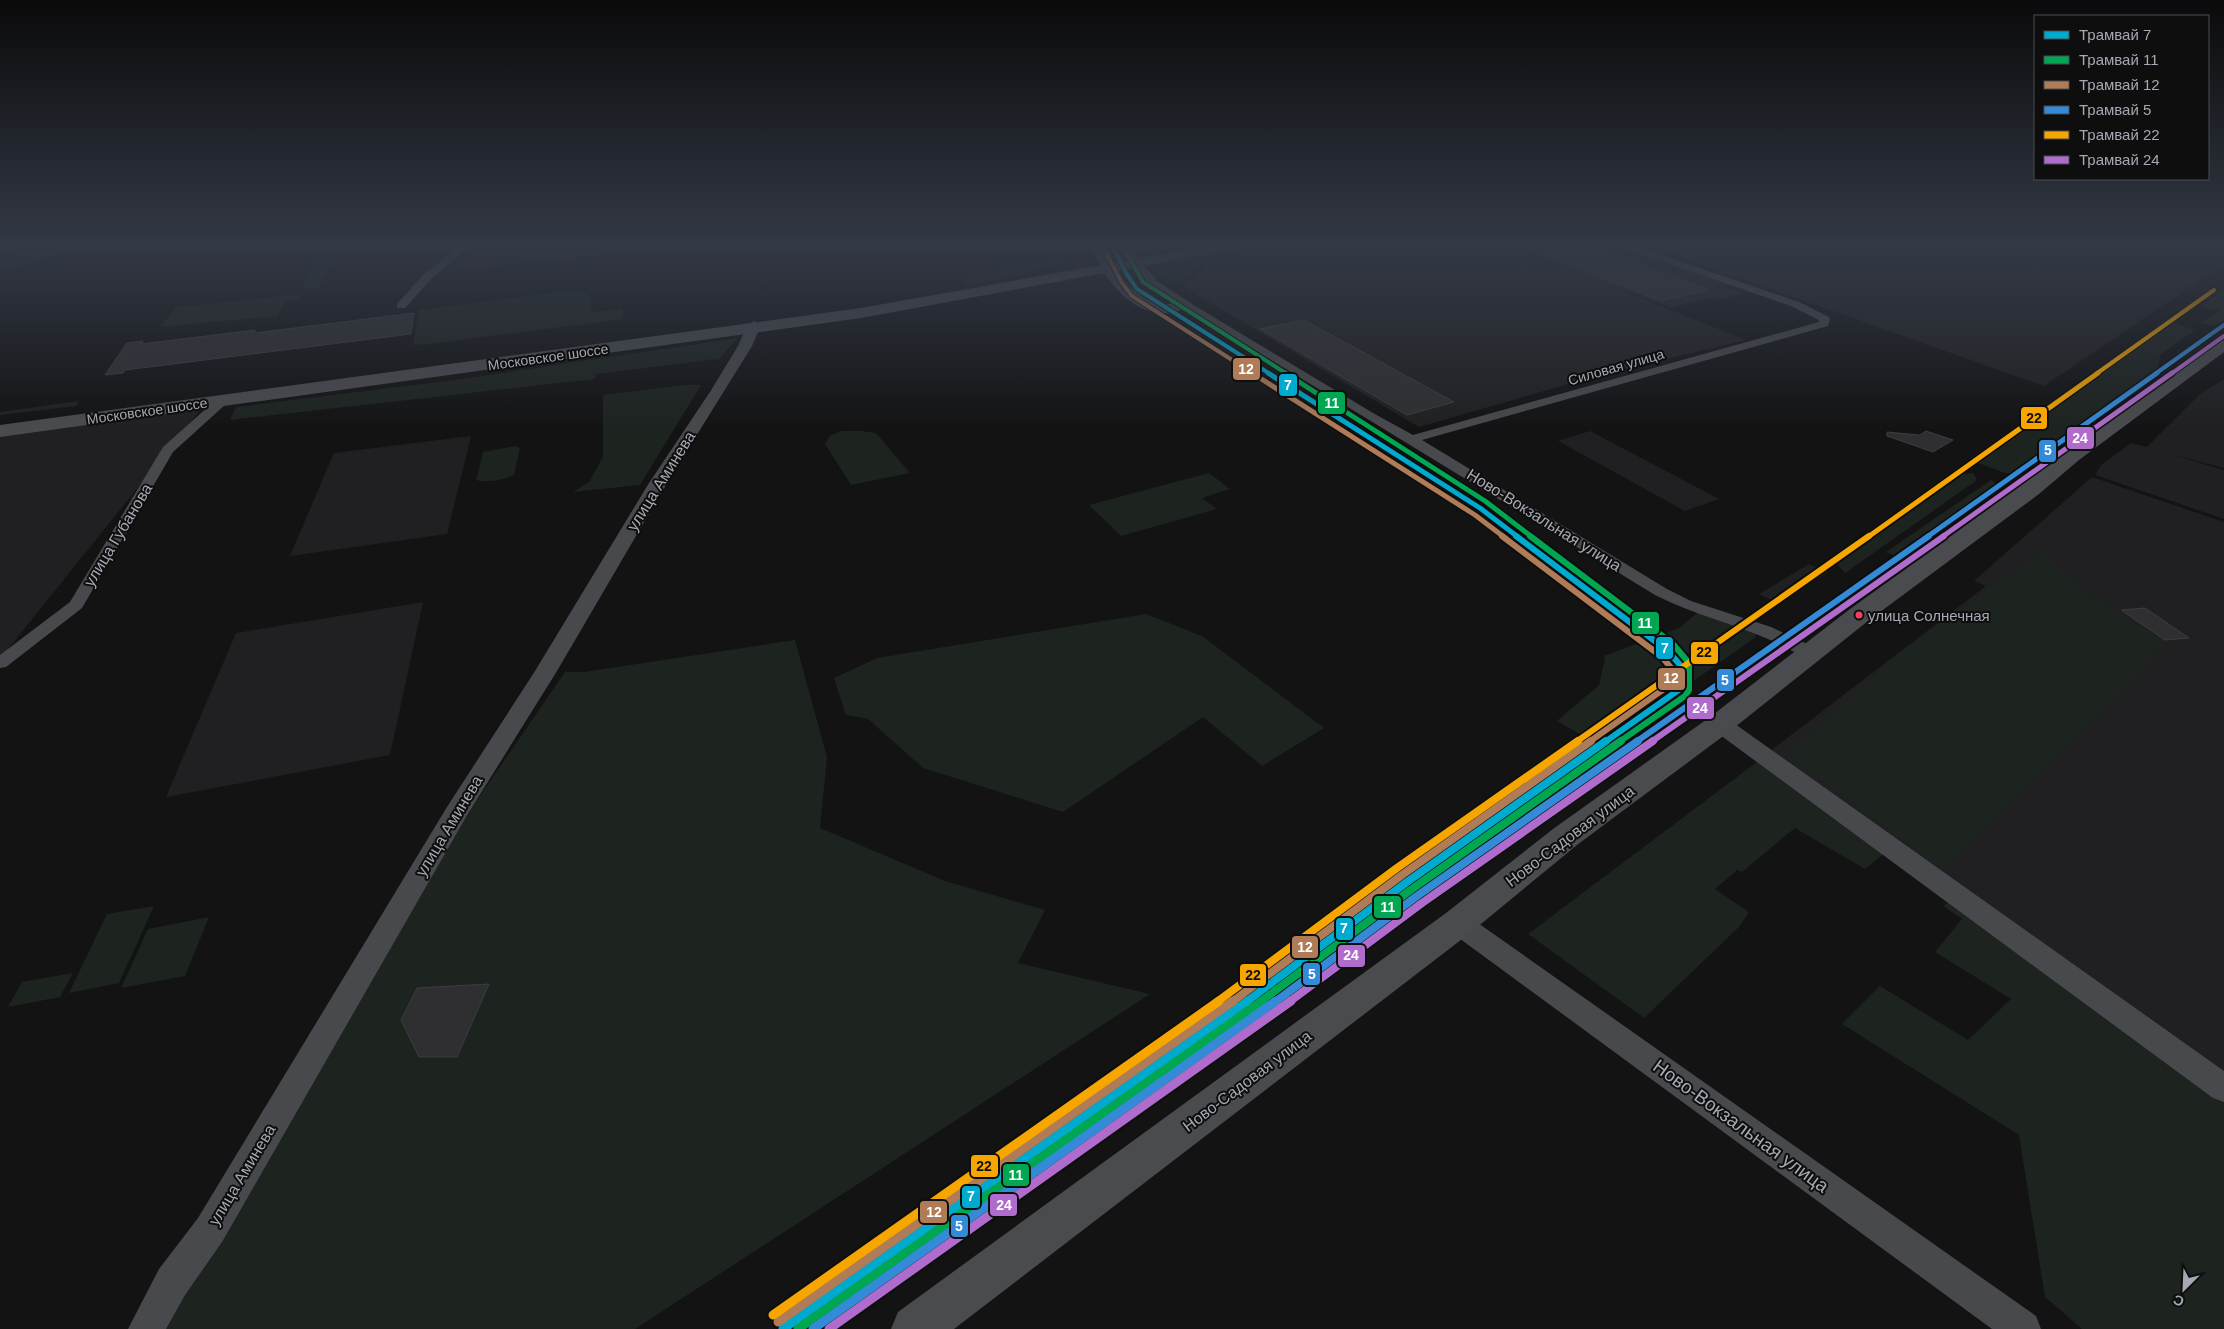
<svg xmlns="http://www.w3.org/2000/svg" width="2224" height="1329" font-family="Helvetica,sans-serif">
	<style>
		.built { fill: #202022 }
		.green { fill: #1d231f }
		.building { fill: #2f2f31; stroke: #3c3d40 }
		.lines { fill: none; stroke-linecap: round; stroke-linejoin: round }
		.minor { fill: #48494c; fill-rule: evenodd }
		.tertiary { fill: #48494c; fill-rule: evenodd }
		.secondary { fill: #47474a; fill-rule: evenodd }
		.primary { fill: #4a4b4e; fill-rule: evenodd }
		.tram-1-far4-casing { stroke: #0e0e0f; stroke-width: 6 }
		.tram-1-far3-casing { stroke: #0e0e0f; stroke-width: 8 }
		.tram-1-far2-casing { stroke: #0e0e0f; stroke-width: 10 }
		.tram-1-far1-casing { stroke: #0e0e0f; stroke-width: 11 }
		.tram-1-casing { stroke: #0e0e0f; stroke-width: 13 }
		.tram-2-far4-casing { stroke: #0e0e0f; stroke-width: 6 }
		.tram-2-far3-casing { stroke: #0e0e0f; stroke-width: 8 }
		.tram-2-far2-casing { stroke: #0e0e0f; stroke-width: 10 }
		.tram-2-far1-casing { stroke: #0e0e0f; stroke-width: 11 }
		.tram-2-casing { stroke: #0e0e0f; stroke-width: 13 }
		.tram-3-far4-casing { stroke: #0e0e0f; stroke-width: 6 }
		.tram-3-far3-casing { stroke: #0e0e0f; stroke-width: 8 }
		.tram-3-far2-casing { stroke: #0e0e0f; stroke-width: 10 }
		.tram-3-far1-casing { stroke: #0e0e0f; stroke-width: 11 }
		.tram-3-casing { stroke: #0e0e0f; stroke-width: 13 }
		.tram-4-far4-casing { stroke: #0e0e0f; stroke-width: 6 }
		.tram-4-far3-casing { stroke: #0e0e0f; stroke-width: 8 }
		.tram-4-far2-casing { stroke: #0e0e0f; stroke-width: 10 }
		.tram-4-far1-casing { stroke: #0e0e0f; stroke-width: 11 }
		.tram-4-casing { stroke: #0e0e0f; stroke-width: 13 }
		.tram-5-far4-casing { stroke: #0e0e0f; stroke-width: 6 }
		.tram-5-far3-casing { stroke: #0e0e0f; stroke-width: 8 }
		.tram-5-far2-casing { stroke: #0e0e0f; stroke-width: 10 }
		.tram-5-far1-casing { stroke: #0e0e0f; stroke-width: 11 }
		.tram-5-casing { stroke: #0e0e0f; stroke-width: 13 }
		.tram-6-far4-casing { stroke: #0e0e0f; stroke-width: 6 }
		.tram-6-far3-casing { stroke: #0e0e0f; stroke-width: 8 }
		.tram-6-far2-casing { stroke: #0e0e0f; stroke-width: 10 }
		.tram-6-far1-casing { stroke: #0e0e0f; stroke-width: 11 }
		.tram-6-casing { stroke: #0e0e0f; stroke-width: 13 }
		.tram-1-far4 { stroke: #00a9ce; stroke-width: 4 }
		.tram-1-far3 { stroke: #00a9ce; stroke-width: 5 }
		.tram-1-far2 { stroke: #00a9ce; stroke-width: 6 }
		.tram-1-far1 { stroke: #00a9ce; stroke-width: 8 }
		.tram-1 { stroke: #00a9ce; stroke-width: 9 }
		.tram-2-far4 { stroke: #00a651; stroke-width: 4 }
		.tram-2-far3 { stroke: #00a651; stroke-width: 5 }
		.tram-2-far2 { stroke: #00a651; stroke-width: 6 }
		.tram-2-far1 { stroke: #00a651; stroke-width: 8 }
		.tram-2 { stroke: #00a651; stroke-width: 9 }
		.tram-3-far4 { stroke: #b07c57; stroke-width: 4 }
		.tram-3-far3 { stroke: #b07c57; stroke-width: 5 }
		.tram-3-far2 { stroke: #b07c57; stroke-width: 6 }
		.tram-3-far1 { stroke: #b07c57; stroke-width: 8 }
		.tram-3 { stroke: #b07c57; stroke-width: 9 }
		.tram-4-far4 { stroke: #338bd7; stroke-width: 4 }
		.tram-4-far3 { stroke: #338bd7; stroke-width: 5 }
		.tram-4-far2 { stroke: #338bd7; stroke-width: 6 }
		.tram-4-far1 { stroke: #338bd7; stroke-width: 8 }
		.tram-4 { stroke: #338bd7; stroke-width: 9 }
		.tram-5-far4 { stroke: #f7a600; stroke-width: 4 }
		.tram-5-far3 { stroke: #f7a600; stroke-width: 5 }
		.tram-5-far2 { stroke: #f7a600; stroke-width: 6 }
		.tram-5-far1 { stroke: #f7a600; stroke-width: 8 }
		.tram-5 { stroke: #f7a600; stroke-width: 9 }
		.tram-6-far4 { stroke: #b06ccc; stroke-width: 4 }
		.tram-6-far3 { stroke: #b06ccc; stroke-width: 5 }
		.tram-6-far2 { stroke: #b06ccc; stroke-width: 6 }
		.tram-6-far1 { stroke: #b06ccc; stroke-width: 8 }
		.tram-6 { stroke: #b06ccc; stroke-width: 9 }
		.bus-dot { fill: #f24062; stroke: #0e0e0f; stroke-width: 2 }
		.labels { text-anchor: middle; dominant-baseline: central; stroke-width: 4; stroke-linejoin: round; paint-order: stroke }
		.far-street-label { font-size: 14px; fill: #a6a9b3; stroke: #0e0e0f }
		.bus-label { font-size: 15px; fill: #a6a9b3; stroke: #0e0e0f; text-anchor: start }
		.street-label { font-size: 16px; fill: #a6a9b3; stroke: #0e0e0f }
		.near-street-label { font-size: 19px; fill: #a6a9b3; stroke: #0e0e0f }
		.line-badge { stroke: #0e0e0f; stroke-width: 2 }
		.badge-label { font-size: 14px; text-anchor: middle; font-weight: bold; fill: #fff }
		.pale-badge-label { font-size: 14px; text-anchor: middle; font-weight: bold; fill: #111 }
	</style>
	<rect width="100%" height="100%" fill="#131314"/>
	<g class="built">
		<polygon points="482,245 545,245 632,247 630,252 449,270"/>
		<polygon points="1293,245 1506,245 1510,246 1519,245 1614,245 1734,285 1724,287 1743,293 1715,300 1710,298 1672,308 1585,276 1746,340 1603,374 1419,427 1182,286 1214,259"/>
		<polygon points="1647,245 2224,245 2224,264 2044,386"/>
		<polygon points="2224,379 2224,468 2170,454 2224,470 2224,519 2095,475 2102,464 2131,443 2147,447 2200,394"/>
		<polygon points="201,409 0,659 0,434"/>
		<polygon points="1590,431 1719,499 1685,511 1558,441"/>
		<polygon points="471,436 447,534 290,556 334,453"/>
		<polygon points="2092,477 2224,522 2224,1080 1769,752 1986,586 1974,581"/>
		<polygon points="1809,564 1828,572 1777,603 1759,594"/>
		<polygon points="423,602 390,755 166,797 236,633"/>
	</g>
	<g class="green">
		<polygon points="35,245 92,245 9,268 0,266 0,261 23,248"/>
		<polygon points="1240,247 1245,251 1200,259 1208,259 1174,285 1151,269 1160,267 1155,263"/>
		<polygon points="336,254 319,288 301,290 318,260 322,257"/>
		<polygon points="1062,261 1066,262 997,276 991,281 966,285 966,279 1000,273 1000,269"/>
		<polygon points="573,290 590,294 591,312 622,309 624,319 429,344 413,345 419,310"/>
		<polygon points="2224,290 2224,321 2214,326 2199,323 2220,311 2200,306"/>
		<polygon points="291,295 300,295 298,300 287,301 277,316 160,327 176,307"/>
		<polygon points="2174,323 2195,330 2160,355 2158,370 2015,473 2005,473 1973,461"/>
		<polygon points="738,338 719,359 596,374 595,379 230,420 236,407 463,379"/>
		<polygon points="684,385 701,385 640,485 573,492 589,482 603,457 603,395"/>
		<polygon points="79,401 76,406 0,415 0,412"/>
		<polygon points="842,431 862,431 876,433 910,473 851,485 825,444 830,436"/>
		<path d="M515 446 520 448 514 475C505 480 486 483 476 480L483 452Z"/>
		<polygon points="1209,473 1230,489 1202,498 1217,509 1121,536 1089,505"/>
		<polygon points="1973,473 1977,480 1845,573 1837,564 1964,474"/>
		<polygon points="1991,480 1996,484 1993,489 1900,558 1886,552"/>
		<polygon points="2042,552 2088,594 2167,642 1945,871 1786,754 1846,703 1893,657"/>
		<polygon points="1701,610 1753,627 1756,637 1601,746 1557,721 1599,685 1605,659 1604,656 1679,628"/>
		<polygon points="1146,614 1202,636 1324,728 1262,766 1203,717 1063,812 923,768 868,719 846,715 834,678 877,658"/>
		<polygon points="795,640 827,757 820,828 945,881 1045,910 1018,963 1150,994 635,1329 149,1329 381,940 565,672 584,672"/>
		<polygon points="1765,756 1891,848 1865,869 1795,828 1742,872 1737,870 1715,889 1749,912 1739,927 1644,1018 1528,934"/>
		<polygon points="1958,896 2224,1088 2224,1329 2082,1329 2045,1297 2019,1135 1842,1024 1880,986 1968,1040 2011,999 1935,952 1962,919 1943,906"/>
		<polygon points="154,906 119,983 69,993 107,914"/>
		<polygon points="209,917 185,976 121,988 148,929"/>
		<polygon points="73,973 60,997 8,1007 22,982"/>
	</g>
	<g class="building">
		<polygon points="1519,245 1588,245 1709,290 1661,301"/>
		<polygon points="414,313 411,334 125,370 123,373 105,375 127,343 143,341 141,344 255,330 254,333"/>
		<polygon points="1304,320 1454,402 1407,415 1260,329"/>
		<polygon points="1926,431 1953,440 1933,452 1887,436 1887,432 1920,435"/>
		<polygon points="2145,608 2189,638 2165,640 2121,610"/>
		<polygon points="489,984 457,1057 419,1057 401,1020 417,988"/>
	</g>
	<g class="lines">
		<g class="minor">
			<polygon points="461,245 471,245 432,278 405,308 397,308 397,304 424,274"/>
			<path d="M1620 245H1632L1799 302 1829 317 1830 319 1828 326 1422 440 1667 589 1691 601 1771 627 1818 649 1821 653 1818 657C1804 660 1788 648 1775 642 1736 624 1694 615 1655 595L1178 303 1179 301H1187L1373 413 1413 435 1819 322V320L1791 306 1621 247Z"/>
			<polygon points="222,397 228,401 226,404 173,452 82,608 6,667 0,668 0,655 70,602 163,447 218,398"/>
		</g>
		<g class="tertiary">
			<polygon points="754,321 761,325 752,346 667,483 557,671 466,817 222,1242 185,1295 166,1329 128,1329 159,1269 198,1218 447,807 535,671 649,483 710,392 738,346 747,325"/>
			<polygon points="1720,717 1728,719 2224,1071 2224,1102 2213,1098 1712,729 1709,724 1712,719"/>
			<polygon points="1458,912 1468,916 2036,1316 2041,1329 1992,1329 1448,930 1444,923 1448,916"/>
		</g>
		<path class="secondary" d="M1089 245H1102L1113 262 1110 265C1116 267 1117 272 1121 276 1132 291 1153 309 1172 303L1147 287 1129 264 1131 261 1126 260 1116 245H1129L1138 257 1136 260 1141 261 1157 281 1191 303C1186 309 1177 312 1170 313 1140 316 1116 293 1102 269L1105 266 1101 265Z"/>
		<g class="primary">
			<polygon points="1213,245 1241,245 1239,248 1234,249 861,318 0,437 0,425 861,308"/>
			<polygon points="2224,338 2224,352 2079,460 2039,494 1868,621 1730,731 1577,845 1470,933 954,1329 891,1329 898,1312 1446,913 1553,829 1710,717 1850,609 2023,484 2065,452 2218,339"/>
		</g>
		<g class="tram-1-far4-casing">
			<polyline id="tram-1-far4" points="1112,245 1126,273 1137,289 1270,374"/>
		</g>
		<g class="tram-1-far3-casing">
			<polyline id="tram-1-far3" points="1268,373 1480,508 1518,537"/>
		</g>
		<g class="tram-1-far2-casing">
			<polyline id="tram-1-far2" points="1516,536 1668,651 1681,666 1680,689 1605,742"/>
		</g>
		<g class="tram-1-far1-casing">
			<polyline id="tram-1-far1" points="1246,1002 1407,882 1606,741"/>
		</g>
		<g class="tram-1-casing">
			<polyline id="tram-1" points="783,1329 1248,1001"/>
		</g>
		<g class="tram-2-far4-casing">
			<polyline id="tram-2-far4" points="1122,245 1143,282 1287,374"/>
		</g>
		<g class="tram-2-far3-casing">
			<polyline id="tram-2-far3" points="1285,373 1485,501 1532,537"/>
		</g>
		<g class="tram-2-far2-casing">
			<polyline id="tram-2-far2" points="1530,536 1673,644 1689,663 1689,690 1685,696 1619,742"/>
		</g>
		<g class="tram-2-far1-casing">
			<polyline id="tram-2-far1" points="1260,1002 1412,889 1621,741"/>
		</g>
		<g class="tram-2-casing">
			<polyline id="tram-2" points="798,1329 1262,1001"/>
		</g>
		<g class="tram-3-far4-casing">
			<polyline id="tram-3-far4" points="1104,249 1122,283 1132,296 1254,374"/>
		</g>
		<g class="tram-3-far3-casing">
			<polyline id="tram-3-far3" points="1252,373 1475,515 1504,537"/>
		</g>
		<g class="tram-3-far2-casing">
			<polyline id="tram-3-far2" points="1502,536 1662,657 1672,669 1671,684 1589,742"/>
		</g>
		<g class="tram-3-far1-casing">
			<polyline id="tram-3-far1" points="1232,1002 1402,875 1591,741"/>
		</g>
		<g class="tram-3-casing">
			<polyline id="tram-3" points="778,1322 1233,1001"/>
		</g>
		<g class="tram-4-far4-casing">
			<polyline id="tram-4-far4" points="2155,374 2224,325"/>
		</g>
		<g class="tram-4-far3-casing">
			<polyline id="tram-4-far3" points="1927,537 2157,373"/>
		</g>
		<g class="tram-4-far2-casing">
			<polyline id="tram-4-far2" points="1636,742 1929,536"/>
		</g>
		<g class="tram-4-far1-casing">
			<polyline id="tram-4-far1" points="1275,1002 1417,896 1638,741"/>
		</g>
		<g class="tram-4-casing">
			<polyline id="tram-4" points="813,1329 1276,1001"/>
		</g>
		<g class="tram-5-far4-casing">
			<polyline id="tram-5-far4" points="2096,374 2214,290"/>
		</g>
		<g class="tram-5-far3-casing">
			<polyline id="tram-5-far3" points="1868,537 2098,373"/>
		</g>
		<g class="tram-5-far2-casing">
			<polyline id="tram-5-far2" points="1576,742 1869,536"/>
		</g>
		<g class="tram-5-far1-casing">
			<polyline id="tram-5-far1" points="1217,1002 1397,868 1578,741"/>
		</g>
		<g class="tram-5-casing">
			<polyline id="tram-5" points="773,1315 1219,1001"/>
		</g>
		<g class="tram-6-far4-casing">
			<polyline id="tram-6-far4" points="2171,374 2224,336"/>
		</g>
		<g class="tram-6-far3-casing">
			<polyline id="tram-6-far3" points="1942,537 2172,373"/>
		</g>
		<g class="tram-6-far2-casing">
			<polyline id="tram-6-far2" points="1651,742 1944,536"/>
		</g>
		<g class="tram-6-far1-casing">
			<polyline id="tram-6-far1" points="1289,1002 1422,903 1653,741"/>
		</g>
		<g class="tram-6-casing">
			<polyline id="tram-6" points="829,1329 1291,1001"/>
		</g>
		<use href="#tram-1-far4" class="tram-1-far4"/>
		<use href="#tram-1-far3" class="tram-1-far3"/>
		<use href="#tram-1-far2" class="tram-1-far2"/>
		<use href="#tram-1-far1" class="tram-1-far1"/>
		<use href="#tram-1" class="tram-1"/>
		<use href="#tram-2-far4" class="tram-2-far4"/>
		<use href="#tram-2-far3" class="tram-2-far3"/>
		<use href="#tram-2-far2" class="tram-2-far2"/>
		<use href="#tram-2-far1" class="tram-2-far1"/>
		<use href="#tram-2" class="tram-2"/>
		<use href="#tram-3-far4" class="tram-3-far4"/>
		<use href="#tram-3-far3" class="tram-3-far3"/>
		<use href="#tram-3-far2" class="tram-3-far2"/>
		<use href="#tram-3-far1" class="tram-3-far1"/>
		<use href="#tram-3" class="tram-3"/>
		<use href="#tram-4-far4" class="tram-4-far4"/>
		<use href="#tram-4-far3" class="tram-4-far3"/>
		<use href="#tram-4-far2" class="tram-4-far2"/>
		<use href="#tram-4-far1" class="tram-4-far1"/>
		<use href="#tram-4" class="tram-4"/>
		<use href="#tram-5-far4" class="tram-5-far4"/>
		<use href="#tram-5-far3" class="tram-5-far3"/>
		<use href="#tram-5-far2" class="tram-5-far2"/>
		<use href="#tram-5-far1" class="tram-5-far1"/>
		<use href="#tram-5" class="tram-5"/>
		<use href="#tram-6-far4" class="tram-6-far4"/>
		<use href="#tram-6-far3" class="tram-6-far3"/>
		<use href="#tram-6-far2" class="tram-6-far2"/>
		<use href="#tram-6-far1" class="tram-6-far1"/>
		<use href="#tram-6" class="tram-6"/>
	</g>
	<linearGradient id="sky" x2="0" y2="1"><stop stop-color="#0a0a0b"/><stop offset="0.57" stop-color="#333945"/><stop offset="1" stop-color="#333945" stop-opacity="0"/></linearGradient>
	<rect width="2224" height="431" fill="url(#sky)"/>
	<circle class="bus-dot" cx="1859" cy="615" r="4.5"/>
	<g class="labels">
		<g class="far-street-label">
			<text transform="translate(548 357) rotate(-8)">Московское шоссе</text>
			<text transform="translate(1616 367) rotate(-16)">Силовая улица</text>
			<text transform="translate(147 411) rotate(-8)">Московское шоссе</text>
		</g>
		<g class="bus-label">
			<text x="1868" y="615">улица Солнечная</text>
		</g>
		<g class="street-label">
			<text transform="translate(661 481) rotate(-58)">улица Аминева</text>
			<text transform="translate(1544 520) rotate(32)">Ново-Вокзальная улица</text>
			<text transform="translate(118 535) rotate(-59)">улица Губанова</text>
			<text transform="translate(449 826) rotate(-59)">улица Аминева</text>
			<text transform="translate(1570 836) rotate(-37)">Ново-Садовая улица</text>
			<text transform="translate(1247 1081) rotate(-37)">Ново-Садовая улица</text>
			<text transform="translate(242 1175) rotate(-59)">улица Аминева</text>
		</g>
		<g class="near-street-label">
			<text transform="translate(1741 1126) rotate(36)">Ново-Вокзальная улица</text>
		</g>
	</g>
	<g class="line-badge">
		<rect x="1232" y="357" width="29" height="24" rx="5" fill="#b07c57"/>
		<rect x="1278" y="373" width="20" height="24" rx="5" fill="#00a9ce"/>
		<rect x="1317" y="391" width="29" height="24" rx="5" fill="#00a651"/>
		<rect x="2020" y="406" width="28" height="24" rx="5" fill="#f7a600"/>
		<rect x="2066" y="426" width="29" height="24" rx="5" fill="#b06ccc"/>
		<rect x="2038" y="439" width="19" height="24" rx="5" fill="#338bd7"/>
		<rect x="1631" y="611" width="29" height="24" rx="5" fill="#00a651"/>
		<rect x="1655" y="636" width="19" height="24" rx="5" fill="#00a9ce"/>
		<rect x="1690" y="641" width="29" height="24" rx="5" fill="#f7a600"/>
		<rect x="1657" y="667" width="29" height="24" rx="5" fill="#b07c57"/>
		<rect x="1716" y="668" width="19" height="24" rx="5" fill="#338bd7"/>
		<rect x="1686" y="696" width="29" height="24" rx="5" fill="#b06ccc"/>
		<rect x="1373" y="895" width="29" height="24" rx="5" fill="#00a651"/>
		<rect x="1335" y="917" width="19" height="24" rx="5" fill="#00a9ce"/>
		<rect x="1291" y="935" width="28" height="24" rx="5" fill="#b07c57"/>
		<rect x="1337" y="944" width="29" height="24" rx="5" fill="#b06ccc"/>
		<rect x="1302" y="962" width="19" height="24" rx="5" fill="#338bd7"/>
		<rect x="1239" y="963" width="28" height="24" rx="5" fill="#f7a600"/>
		<rect x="970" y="1154" width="29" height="24" rx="5" fill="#f7a600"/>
		<rect x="1002" y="1163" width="28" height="24" rx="5" fill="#00a651"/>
		<rect x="961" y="1185" width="20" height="24" rx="5" fill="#00a9ce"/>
		<rect x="989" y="1193" width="29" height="24" rx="5" fill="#b06ccc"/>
		<rect x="919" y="1200" width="29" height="24" rx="5" fill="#b07c57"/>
		<rect x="950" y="1214" width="19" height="24" rx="5" fill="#338bd7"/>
	</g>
	<g class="badge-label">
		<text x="1246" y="374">12</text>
		<text x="1288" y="390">7</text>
		<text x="1332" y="408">11</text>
		<text x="2080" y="443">24</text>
		<text x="2048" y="455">5</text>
		<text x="1645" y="628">11</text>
		<text x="1665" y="653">7</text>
		<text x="1671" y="683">12</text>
		<text x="1725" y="685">5</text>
		<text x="1700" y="713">24</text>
		<text x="1388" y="912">11</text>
		<text x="1344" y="933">7</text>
		<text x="1305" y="952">12</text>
		<text x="1351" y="960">24</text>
		<text x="1312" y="979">5</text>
		<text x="1016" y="1180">11</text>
		<text x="971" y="1201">7</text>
		<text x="1004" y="1210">24</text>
		<text x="934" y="1217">12</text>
		<text x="959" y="1231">5</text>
	</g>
	<g class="pale-badge-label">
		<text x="2034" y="423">22</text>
		<text x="1704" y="657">22</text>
		<text x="1253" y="980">22</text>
		<text x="984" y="1171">22</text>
	</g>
	<rect x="2034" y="15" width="175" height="165" fill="#0e0e0f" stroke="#4b4c51"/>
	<rect x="2044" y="31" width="25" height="8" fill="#00a9ce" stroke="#4b4c51"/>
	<text x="2079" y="40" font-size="15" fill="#a6a9b3">Трамвай 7</text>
	<rect x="2044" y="56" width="25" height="8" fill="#00a651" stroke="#4b4c51"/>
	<text x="2079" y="65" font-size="15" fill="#a6a9b3">Трамвай 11</text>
	<rect x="2044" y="81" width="25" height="8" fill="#b07c57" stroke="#4b4c51"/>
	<text x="2079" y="90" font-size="15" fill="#a6a9b3">Трамвай 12</text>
	<rect x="2044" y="106" width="25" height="8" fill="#338bd7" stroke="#4b4c51"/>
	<text x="2079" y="115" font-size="15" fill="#a6a9b3">Трамвай 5</text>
	<rect x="2044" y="131" width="25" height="8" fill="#f7a600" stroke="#4b4c51"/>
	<text x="2079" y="140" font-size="15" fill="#a6a9b3">Трамвай 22</text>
	<rect x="2044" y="156" width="25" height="8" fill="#b06ccc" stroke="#4b4c51"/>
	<text x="2079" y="165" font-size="15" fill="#a6a9b3">Трамвай 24</text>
	<g transform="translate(2184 1289) rotate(204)" stroke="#0e0e0f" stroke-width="4" paint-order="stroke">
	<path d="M0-4L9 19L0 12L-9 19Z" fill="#a6a9b3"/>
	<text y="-8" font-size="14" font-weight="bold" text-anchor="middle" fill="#a6a9b3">С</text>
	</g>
</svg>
